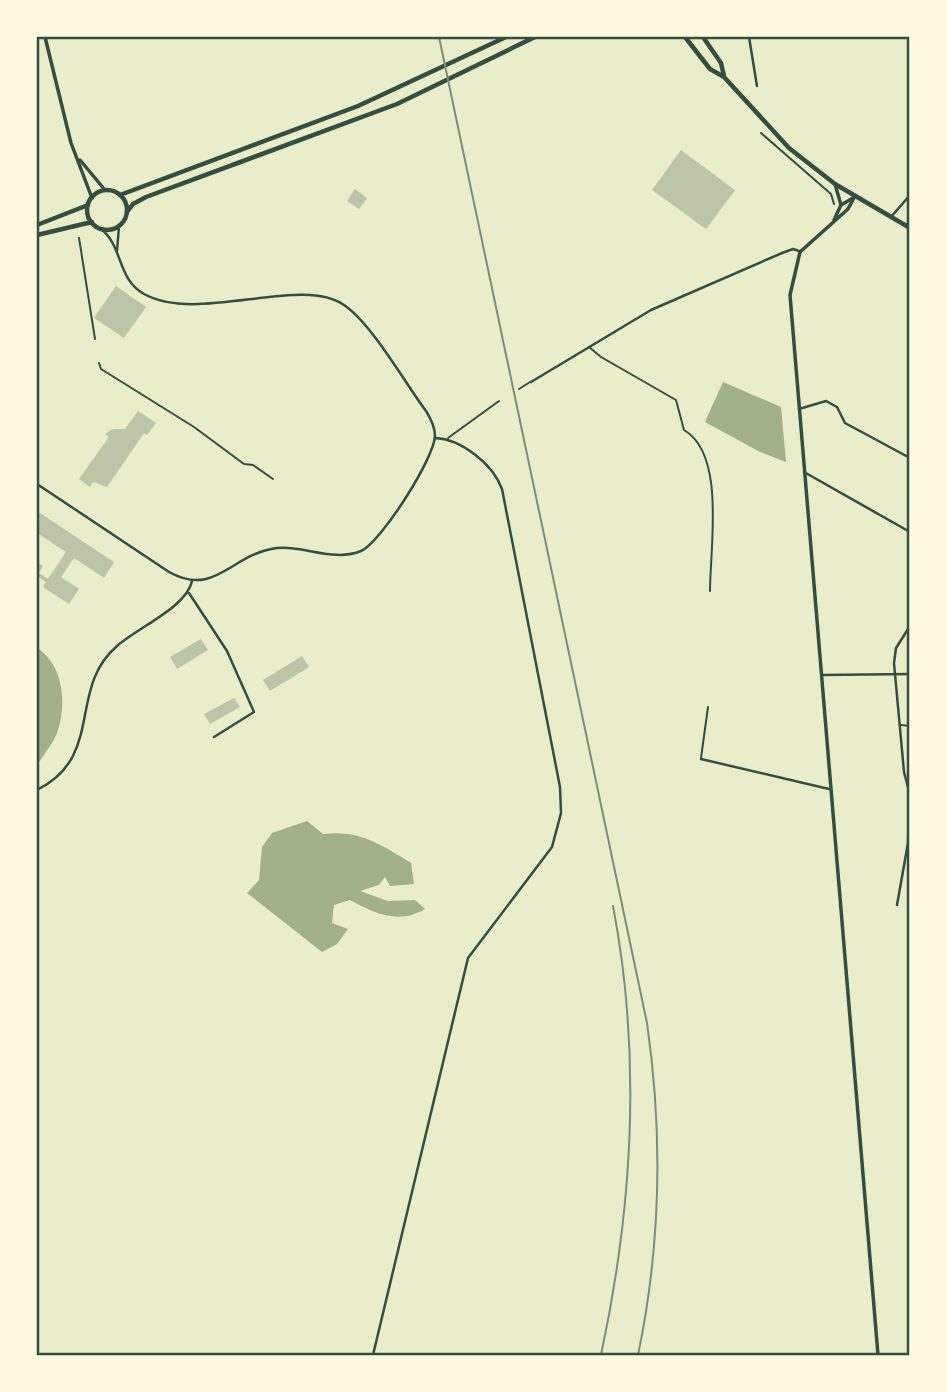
<svg xmlns="http://www.w3.org/2000/svg" width="947" height="1392" font-family="'Archivo Narrow',sans-serif">
	<style>
		.water { fill: #a3b18a }
		.building { fill: #bcc5a7 }
		.lines { fill: none; stroke-linecap: round; stroke-linejoin: round }
		.path { stroke: #344e41; stroke-width: 2 }
		.service { stroke: #344e41; stroke-width: 2 }
		.pedestrian { stroke: #344e41; stroke-width: 2 }
		.minor { stroke: #344e41; stroke-width: 2.5 }
		.tertiary { stroke: #344e41; stroke-width: 3.5 }
		.secondary { stroke: #344e41; stroke-width: 4.5 }
		.primary { stroke: #344e41; stroke-width: 4.5 }
		.rail { stroke: #7c8e77; stroke-width: 2 }
		.neatline { fill: none; stroke: #344e41; stroke-width: 2.5 }
	</style>
	<rect width="100%" height="100%" fill="#e9edc9"/>
	<g class="water">
		<polygon points="723,382 781,407 786,462 760,452 705,422"/>
		<path d="M37 648C64 665 67 705 57 733 53 744 43 755 37 766Z"/>
		<path d="M307 821 323 834C360 830 380 844 411 863L414 884 390 886 385 877 379 885 360 891 388 901 415 900 425 909C398 925 374 913 350 900L334 905 332 923 348 929 337 944 322 952 247 893 259 880 262 847 272 833Z"/>
	</g>
	<g class="building">
		<polygon points="681,150 735,190 706,229 652,190"/>
		<polygon points="355,189 367,198 359,209 347,201"/>
		<polygon points="116,286 146,307 124,338 94,318"/>
		<polygon points="138,411 156,423 147,435 144,433 107,487 93,482 90,487 79,479 109,437 105,434 113,429 125,429"/>
		<polygon points="37,511 114,562 104,578 74,558 61,577 79,589 69,604 43,587 46,582 37,576 37,562 43,566 39,573 48,579 66,552 37,533"/>
		<polygon points="201,639 208,650 177,669 170,657"/>
		<polygon points="302,656 309,667 270,691 263,680"/>
		<polygon points="234,698 240,707 210,724 204,714"/>
	</g>
	<g class="lines">
		<polyline class="path" points="761,133 831,194 834,204"/>
		<g class="service">
			<path d="M589 347 601 357 676 400 684 430C726 454 710 548 710 591"/>
			<polyline points="519,389 530,382"/>
			<polyline points="448,438 499,401"/>
			<polyline points="901,725 910,726"/>
			<polyline points="701,758 708,707"/>
		</g>
		<g class="pedestrian">
			<polyline points="79,238 95,339"/>
			<polyline points="99,363 101,369 194,427 244,464 253,465 273,479"/>
		</g>
		<g class="minor">
			<polyline points="749,37 757,86"/>
			<polyline points="891,217 910,195"/>
			<polyline points="117,251 119,226"/>
			<polyline points="531,382 651,310 782,253 793,249 799,251"/>
			<polyline points="799,409 826,401 837,407 845,423 910,458"/>
			<polyline points="804,472 910,532"/>
			<path d="M37 484 169 572C214 597 230 557 271 549 301 543 332 563 361 551 381 542 434 459 435 436 435 427 431 419 426 411 405 383 372 324 344 305 301 275 198 324 144 294 117 279 123 246 101 229"/>
			<polyline points="189,593 227,651 254,712 214,737"/>
			<polyline points="910,626 896,648 894,663 904,772 910,795"/>
			<polyline points="823,675 910,674"/>
			<polyline points="701,759 829,789"/>
			<path d="M37 790C105 756 67 689 117 646 137 628 187 607 192 581"/>
			<polyline points="897,905 908,843 909,793"/>
			<path d="M373 1355 468 958 552 847 561 813 560 787 502 489C493 464 461 439 435 438"/>
		</g>
		<g class="tertiary">
			<polyline points="45,37 71,143 92,198"/>
			<polyline points="80,160 105,190"/>
			<polyline points="835,184 841,205"/>
			<polyline points="855,196 848,209 800,252 790,295 878,1355"/>
			<polyline points="834,220 841,205 853,198"/>
		</g>
		<g class="secondary">
			<circle cx="107" cy="210" r="20"/>
			<polyline points="120,195 358,106 506,37"/>
			<polyline points="127,212 133,204 146,197 397,104 535,37"/>
			<polyline points="37,225 88,205"/>
			<polyline points="37,235 92,222"/>
		</g>
		<g class="primary">
			<polyline points="685,37 710,69 724,77 789,148 835,184 910,228"/>
			<polyline points="703,37 721,63 724,76"/>
		</g>
		<g class="rail">
			<path d="M439 37 647 1023C663 1134 661 1245 638 1355"/>
			<path d="M601 1355C633 1206 642 1057 613 906"/>
		</g>
	</g>
	<rect width="947" height="1392" fill="none" stroke="#fefae0" stroke-width="77"/>
	<rect x="38" y="38" width="870" height="1316" class="neatline"/>
</svg>
